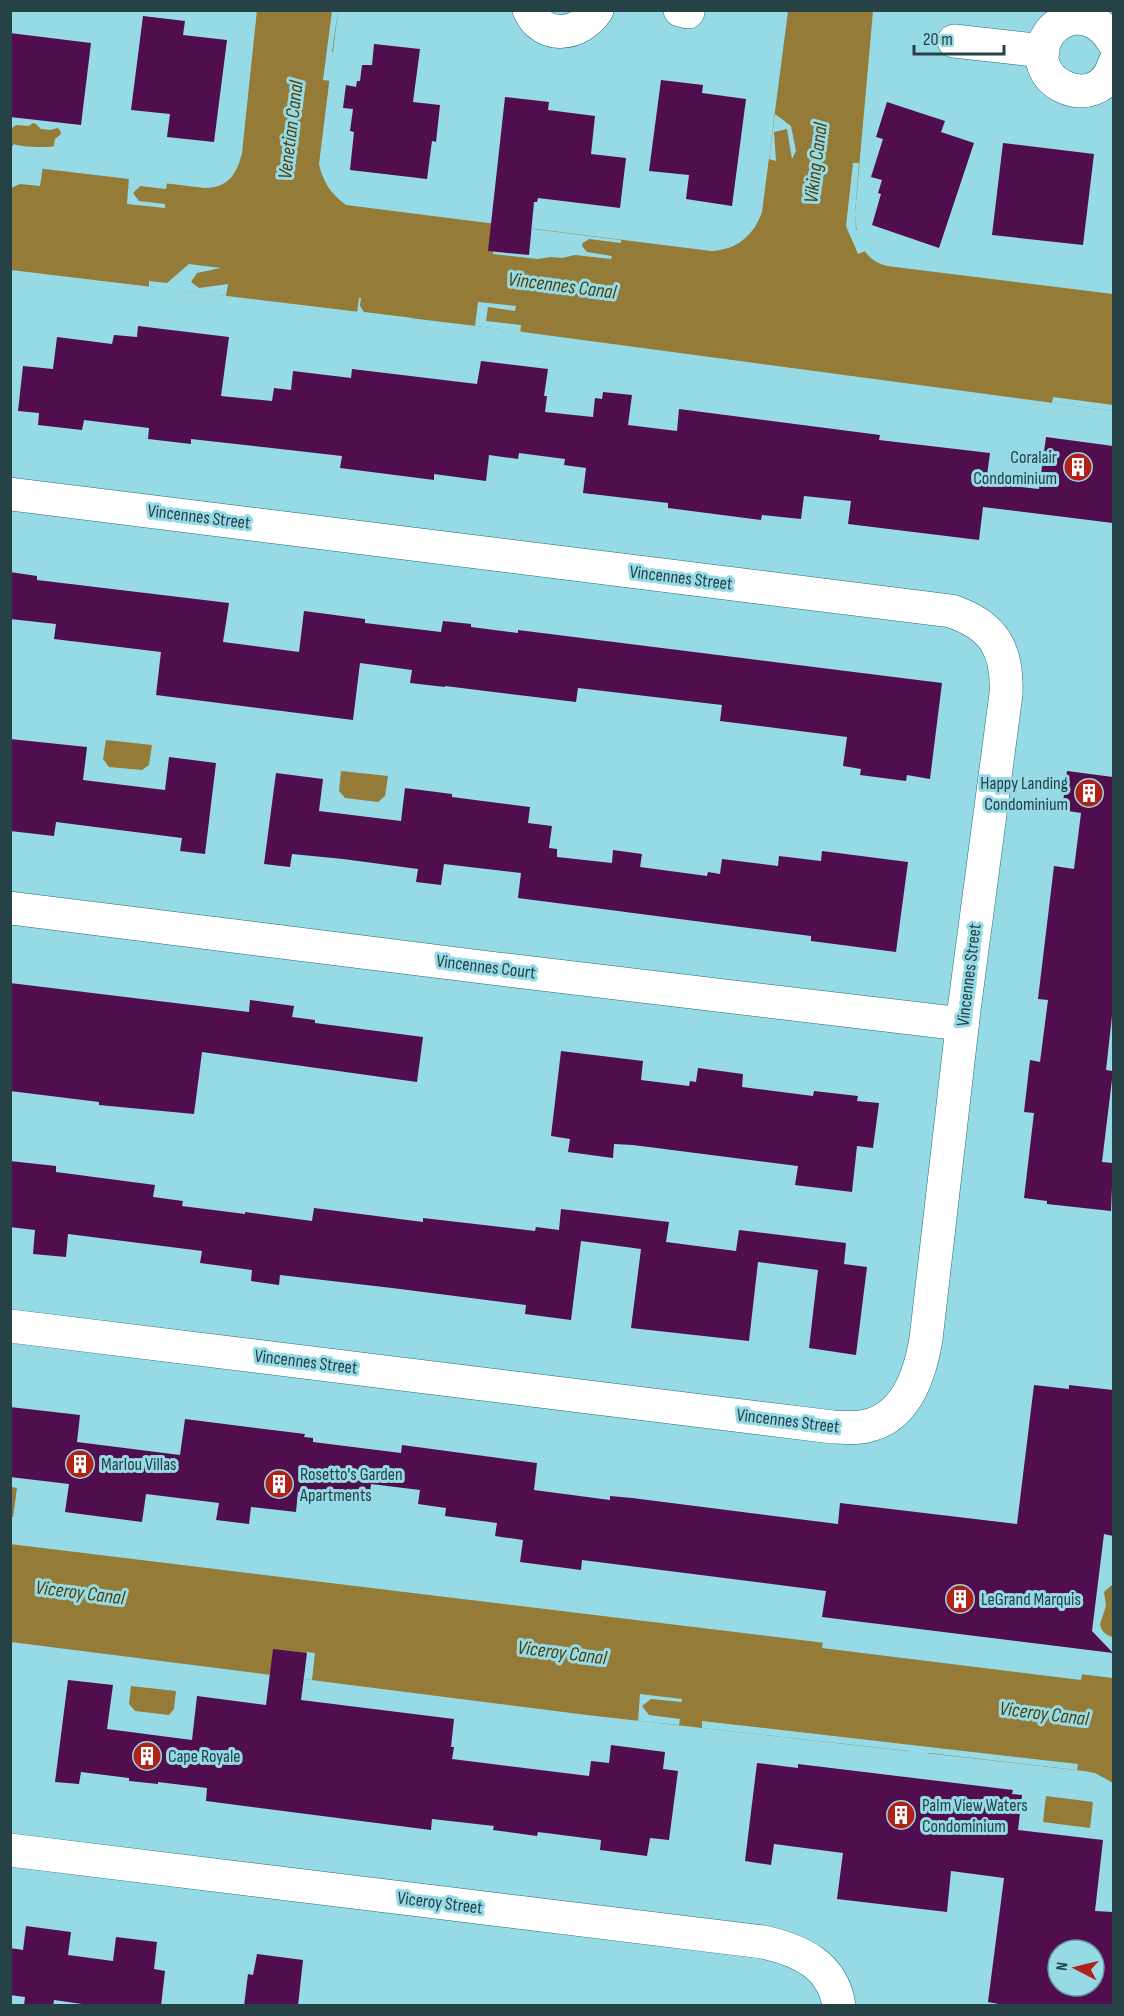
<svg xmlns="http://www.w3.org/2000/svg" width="1124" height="2016" font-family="'Sofia Sans Condensed',sans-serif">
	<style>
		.water { fill: #947b37 }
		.pier { fill: #96dae6 }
		.building { fill: #500e4e; fill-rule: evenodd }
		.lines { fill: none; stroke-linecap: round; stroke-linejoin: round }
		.minor-casing { stroke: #256c76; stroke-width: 34 }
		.minor { stroke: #fff; stroke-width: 33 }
		.labels { text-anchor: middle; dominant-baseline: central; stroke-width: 6; stroke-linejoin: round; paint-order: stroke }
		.poi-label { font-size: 18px; fill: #264247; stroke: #96dae6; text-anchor: start }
		.street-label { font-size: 18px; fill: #264247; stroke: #96dae6 }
		.water-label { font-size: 20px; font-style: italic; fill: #523f06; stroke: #96dae6 }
	</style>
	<rect width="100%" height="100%" fill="#96dae6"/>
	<g class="water">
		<path d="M257 10 338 11 319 164C323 182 331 194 346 205L711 251C737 250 754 235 762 212L788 11H873L855 214C856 237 862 260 887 266L1113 294V411L501 329 11 270V165L205 188C228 188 237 174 242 153Z"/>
		<path d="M33 123 36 124 41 129 51 130 57 128 60 130 61 134 55 139 54 146C49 148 19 147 14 144L11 148 12 128 16 125 29 126Z"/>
		<polygon points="106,740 152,745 149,765 142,770 109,767 103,759"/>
		<polygon points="341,771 388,776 385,796 378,802 345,798 339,791"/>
		<polygon points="11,1487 17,1488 13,1517 11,1517"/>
		<polygon points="10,1544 1113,1678 1113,1783 1095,1773 1084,1771 587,1715 11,1642"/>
		<path d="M1113 1584 1114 1637C1106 1636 1101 1631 1100 1624L1106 1606 1104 1592Z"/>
		<polygon points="131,1686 176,1691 174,1709 169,1715 135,1711 129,1704"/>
		<polygon points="1046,1796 1093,1802 1090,1828 1043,1822"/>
	</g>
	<g class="pier">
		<polygon points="332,11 338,11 332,52 335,53 331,81 323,80"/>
		<polygon points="775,114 791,126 796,151 792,159 787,129 774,132 776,161 769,159"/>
		<polygon points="10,162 43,166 40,186 20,184 11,188"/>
		<polygon points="853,163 859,163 855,214 856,230 859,230 868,250 858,254 846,226"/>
		<polygon points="129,177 167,181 166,189 140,186 133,193 139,201 165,204 165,208 127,204"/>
		<polygon points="514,224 533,226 533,229 621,240 621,243 589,239 583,243 582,246 587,252 612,256 611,259 575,255 562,258 551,257 538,259 493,254 493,249"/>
		<polygon points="189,264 221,268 197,273 191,282 199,288 228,284 226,296 149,287 149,281 167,283"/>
		<polygon points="359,298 361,298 360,306 364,312 413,318 413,321 357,313"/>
		<polygon points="478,302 516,306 515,311 488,307 486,321 521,325 520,335 500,332 500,329 475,326"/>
		<polygon points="1053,397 1113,405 1113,411 1052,403"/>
		<polygon points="823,1642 1082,1674 1081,1680 822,1648"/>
		<polygon points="306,1652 315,1653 312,1680 272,1675 304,1673"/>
		<polygon points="640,1694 682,1699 682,1702 651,1699 642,1706 649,1715 680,1719 679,1725 638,1721"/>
		<polygon points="702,1721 1078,1764 1077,1770 928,1753 927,1755 909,1754 909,1751 702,1728"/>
	</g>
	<g class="building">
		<polygon points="143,16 185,21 183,35 227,40 214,142 167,137 170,114 131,110"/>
		<polygon points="10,33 91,43 81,125 10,117"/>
		<polygon points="374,44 420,49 413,102 440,105 436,142 432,141 427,179 350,170 354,132 350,131 353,109 343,108 346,85 356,87 357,81 360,81 362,65 372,65"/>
		<polygon points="661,80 703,85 702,93 746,99 732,206 686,199 689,175 649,171"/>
		<polygon points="505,97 549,102 548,110 595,116 591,154 626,158 620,208 538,198 537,202 534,202 529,255 488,251"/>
		<polygon points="887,102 945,121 941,132 974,143 939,248 872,225 881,194 878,193 882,180 871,177 883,139 876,137"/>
		<polygon points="1003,143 1094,154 1083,245 992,235"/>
		<polygon points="138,326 229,337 221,396 272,401 274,388 291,390 293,371 351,378 352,369 477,384 481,361 548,369 544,396 547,396 545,412 593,417 595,398 602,399 603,392 632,395 628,425 677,431 679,409 880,435 879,440 990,453 986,483 1039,489 1046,437 1113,446 1113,523 983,507 979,540 848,524 851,501 804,496 801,519 762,515 761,520 668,508 668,503 583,493 586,468 564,465 565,459 519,453 518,459 489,455 486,481 434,474 434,480 340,468 342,456 191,439 191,444 148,439 149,428 84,420 82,430 38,425 39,413 18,411 23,366 53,369 57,337 112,344 114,335 137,337"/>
		<polygon points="10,572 37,576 37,580 229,603 223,642 299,652 304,611 365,619 365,623 441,632 443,621 471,624 471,627 518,633 518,630 942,683 930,779 907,775 906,781 860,775 861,769 843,766 847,737 720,721 722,705 578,688 576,702 445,686 445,687 410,683 412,670 360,663 353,720 156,695 161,652 54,639 56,624 10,619"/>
		<polygon points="10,739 87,747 83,780 165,790 169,757 216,763 205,854 180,851 182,838 56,822 54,836 10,831"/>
		<polygon points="1067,771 1113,777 1113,1007 1106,1070 1113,1071 1102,1162 1113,1163 1111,1211 1047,1204 1047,1201 1024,1198 1034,1113 1024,1112 1030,1060 1040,1062 1048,1000 1038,999 1054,866 1074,869 1081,813 1062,810"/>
		<polygon points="276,773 323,779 319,811 401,821 405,788 452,794 452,797 530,807 528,823 552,826 549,848 557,849 557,857 612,863 613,850 642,854 640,867 707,876 708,872 720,874 722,859 778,866 779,856 821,861 822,851 908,862 896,952 811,941 811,936 518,898 521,873 444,864 441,885 416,882 418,869 343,859 292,854 290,867 264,864"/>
		<polygon points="10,983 249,1012 250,1000 294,1006 292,1017 315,1020 315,1023 423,1037 417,1082 202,1052 194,1114 99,1105 99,1102 10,1091"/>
		<polygon points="561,1051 643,1061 641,1080 689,1086 690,1081 696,1082 698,1068 743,1074 742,1087 813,1096 814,1091 858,1096 857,1101 879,1103 873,1148 857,1146 852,1192 795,1185 798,1166 633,1145 614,1144 613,1158 568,1152 570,1139 551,1136"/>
		<polygon points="10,1161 56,1166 56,1172 155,1185 153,1197 183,1201 182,1206 245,1214 245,1212 312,1221 314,1208 423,1222 423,1218 535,1231 536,1227 559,1230 561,1209 669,1222 666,1242 736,1251 739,1230 846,1243 844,1264 867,1267 856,1355 809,1348 818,1270 758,1262 749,1341 631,1328 641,1249 581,1241 571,1320 525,1314 526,1305 392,1288 280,1275 279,1285 251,1281 252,1270 200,1263 202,1251 68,1234 66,1257 33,1254 35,1230 10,1227"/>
		<polygon points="1034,1385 1069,1389 1069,1385 1113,1390 1113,1536 1104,1534 1092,1631 1113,1653 822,1617 826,1591 582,1560 581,1570 520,1562 523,1540 495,1536 497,1523 445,1516 446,1508 418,1504 420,1490 371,1484 369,1501 298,1492 296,1512 251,1507 249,1524 216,1520 219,1503 146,1494 142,1522 65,1512 69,1484 10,1477 10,1407 80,1415 77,1442 180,1455 185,1419 305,1434 304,1437 313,1438 313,1442 401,1453 402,1445 537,1463 534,1490 610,1500 610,1496 632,1498 838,1524 840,1503 1017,1524"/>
		<polygon points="273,1649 307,1653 301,1700 454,1719 451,1747 454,1747 452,1759 589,1776 591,1761 609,1763 611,1745 665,1752 663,1769 678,1771 669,1840 650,1838 647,1856 600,1850 601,1840 538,1832 537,1836 493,1830 494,1826 432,1819 431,1830 206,1801 207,1788 158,1782 158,1784 129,1781 129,1778 81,1772 79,1784 55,1782 68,1680 113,1685 107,1729 192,1740 197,1696 266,1705"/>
		<path d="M757 1763 798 1768V1764L1013 1790 1012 1794 1022 1795 1018 1830 1103 1840 1095 1911 1113 1912V2006H1009L988 2002 1004 1878 951 1871 947 1912 837 1899 843 1853 774 1844 771 1865 745 1861ZM1058 1950H1094V1986H1058Z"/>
		<polygon points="26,1926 71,1932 68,1955 113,1961 116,1937 157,1942 154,1969 165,1971 161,2006 96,2006 54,2000 53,2006 24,2006 25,1997 10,1995 10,1948 23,1950"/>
		<polygon points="257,1954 303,1960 298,2006 244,2006 248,1974 253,1975"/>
	</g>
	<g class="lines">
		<g class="minor-casing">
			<g id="minor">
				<path d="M529 10C543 41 580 36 597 10"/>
				<polyline points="680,10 688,12"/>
				<polyline points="954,41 1043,51"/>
				<path d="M1114 43C1105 28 1095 19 1078 18 1068 18 1056 24 1050 32 1016 80 1098 119 1114 64"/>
				<path d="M10 494 951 611C994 625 1008 650 1006 694L964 1010 926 1339C920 1375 906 1418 866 1426 855 1429 843 1427 833 1427L10 1326"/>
				<polyline points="10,908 498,969 962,1024"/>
				<path d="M10 1850 763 1942C800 1950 833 1965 839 2006"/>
			</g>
		</g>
		<use href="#minor" class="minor"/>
	</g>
	<defs>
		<g id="building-disc" transform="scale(1.5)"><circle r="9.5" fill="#b02118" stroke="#96dae6"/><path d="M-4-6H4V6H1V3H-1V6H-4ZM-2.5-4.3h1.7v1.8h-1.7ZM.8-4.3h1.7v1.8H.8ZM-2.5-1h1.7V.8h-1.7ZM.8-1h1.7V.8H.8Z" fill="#fff"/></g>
	</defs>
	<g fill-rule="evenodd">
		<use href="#building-disc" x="1078" y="467"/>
		<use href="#building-disc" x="1089" y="793"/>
		<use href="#building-disc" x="80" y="1464"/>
		<use href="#building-disc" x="279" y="1484"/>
		<use href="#building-disc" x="960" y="1599"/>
		<use href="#building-disc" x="147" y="1756"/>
		<use href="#building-disc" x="901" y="1815"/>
	</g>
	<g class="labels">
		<g class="poi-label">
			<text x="1057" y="457" text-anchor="end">Coralair<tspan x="1057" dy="21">Condominium</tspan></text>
			<text x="1068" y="783" text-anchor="end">Happy Landing<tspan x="1068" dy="21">Condominium</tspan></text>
			<text x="101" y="1464">Marlou Villas</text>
			<text x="300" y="1474">Rosetto's Garden<tspan x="300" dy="21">Apartments</tspan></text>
			<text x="981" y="1599">LeGrand Marquis</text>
			<text x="168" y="1756">Cape Royale</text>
			<text x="922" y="1805">Palm View Waters<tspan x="922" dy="21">Condominium</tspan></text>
		</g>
		<g class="street-label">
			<text transform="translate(199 517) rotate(7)">Vincennes Street</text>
			<text transform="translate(681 578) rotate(7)">Vincennes Street</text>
			<text transform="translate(486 967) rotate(7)">Vincennes Court</text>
			<text transform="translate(969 975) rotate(-83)">Vincennes Street</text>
			<text transform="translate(306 1362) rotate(7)">Vincennes Street</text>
			<text transform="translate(788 1421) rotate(7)">Vincennes Street</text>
			<text transform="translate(440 1903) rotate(7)">Viceroy Street</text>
		</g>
		<g class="water-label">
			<text transform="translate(291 130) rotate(-83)">Venetian Canal</text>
			<text transform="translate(816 163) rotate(-83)">Viking Canal</text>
			<text transform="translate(562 286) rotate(7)">Vincennes Canal</text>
			<text transform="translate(80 1593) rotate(7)">Viceroy Canal</text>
			<text transform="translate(562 1653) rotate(7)">Viceroy Canal</text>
			<text transform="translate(1044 1714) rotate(7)">Viceroy Canal</text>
		</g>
	</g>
	<rect width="1124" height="2016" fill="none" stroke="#264247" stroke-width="24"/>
	<g transform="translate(1076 1968) rotate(277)"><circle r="28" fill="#96dae6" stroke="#699da6" stroke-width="1.5"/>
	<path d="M0-4.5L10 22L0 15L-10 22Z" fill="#b02118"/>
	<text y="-9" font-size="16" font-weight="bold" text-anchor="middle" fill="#264247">N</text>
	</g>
	<path d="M914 45v9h90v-9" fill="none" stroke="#264247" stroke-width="3"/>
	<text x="923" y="45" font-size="18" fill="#264247" stroke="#96dae6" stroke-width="4.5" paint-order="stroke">20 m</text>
</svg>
